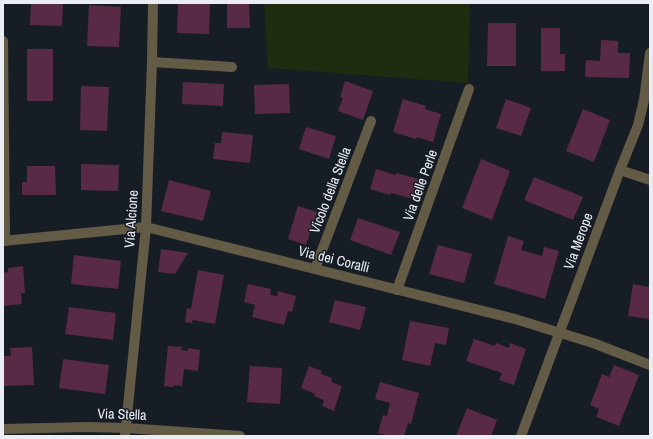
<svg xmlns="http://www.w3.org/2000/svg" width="653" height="439" font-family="'Archivo Narrow',sans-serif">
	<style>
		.green { fill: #1f2c0f }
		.building { fill: #582a45 }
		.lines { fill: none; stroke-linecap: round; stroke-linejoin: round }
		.minor { stroke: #635b45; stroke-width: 10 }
		.labels { text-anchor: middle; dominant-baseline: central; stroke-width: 3; stroke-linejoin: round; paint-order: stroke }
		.street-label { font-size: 14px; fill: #eaeef4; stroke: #171d25 }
	</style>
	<rect width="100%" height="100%" fill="#171d25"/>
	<polygon class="green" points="264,3 470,3 468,83 268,68"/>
	<g class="building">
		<polygon points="31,3 63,3 62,26 30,25"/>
		<polygon points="178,3 210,3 209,34 177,33"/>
		<polygon points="227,3 249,3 250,28 227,28"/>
		<polygon points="89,5 121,7 119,47 87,46"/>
		<polygon points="488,23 516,23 516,66 487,66"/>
		<polygon points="541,28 560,28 560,54 565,54 565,71 541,71"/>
		<polygon points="601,40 618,41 618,53 630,53 629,78 585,77 586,60 600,61"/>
		<rect x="27" y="49" width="26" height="52"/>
		<polygon points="345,81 373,91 363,120 338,111 343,98 340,97"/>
		<polygon points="183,82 224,84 223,106 182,104"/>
		<polygon points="289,84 290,113 255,114 254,85"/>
		<polygon points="81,86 109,87 107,131 80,130"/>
		<polygon points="403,99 426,106 425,109 441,114 433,142 417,137 416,139 393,132"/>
		<polygon points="506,99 531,108 521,136 496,128"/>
		<polygon points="583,109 610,120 594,162 566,151"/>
		<polygon points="306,127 336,136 329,159 299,149"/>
		<polygon points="222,132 253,135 250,163 213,159 215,143 221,143"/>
		<polygon points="481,159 510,171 492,220 462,208"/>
		<polygon points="81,164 119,165 118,191 81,190"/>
		<polygon points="27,166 55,166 56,195 22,195 22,182 27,182"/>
		<polygon points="376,169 396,175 396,173 419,179 413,199 391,193 390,195 370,189"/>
		<polygon points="534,177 583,197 573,220 524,200"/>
		<polygon points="169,180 211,191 203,221 161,211"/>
		<polygon points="298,206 317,212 306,245 288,239"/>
		<polygon points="358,218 400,232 391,255 350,240"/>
		<polygon points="508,236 524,241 521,250 542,256 544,247 559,251 545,299 494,284"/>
		<polygon points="438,245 472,254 464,283 429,274"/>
		<polygon points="161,249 188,253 175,274 158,272"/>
		<polygon points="74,255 121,261 118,289 71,284"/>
		<polygon points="23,266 25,293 21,293 22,304 3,306 3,273 8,272 8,268"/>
		<polygon points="198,270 224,275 215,324 193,320 192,323 185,322 187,308 191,309"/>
		<polygon points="248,284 271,289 270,295 277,296 278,291 296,296 292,312 288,311 284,325 252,317 255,305 244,302"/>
		<polygon points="633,284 650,287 650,319 628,316"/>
		<polygon points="335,300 366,307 360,330 329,322"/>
		<polygon points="69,307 116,313 113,340 65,334"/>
		<polygon points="410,321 449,328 446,345 435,343 430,366 402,360"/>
		<polygon points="474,339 495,346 496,343 509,348 510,343 526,349 514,385 499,380 502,373 466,361"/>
		<polygon points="168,346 182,347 181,350 188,351 188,348 200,350 198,371 184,369 182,386 174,385 174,387 164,386"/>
		<polygon points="32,347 34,385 3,386 3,356 11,356 10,348"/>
		<polygon points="63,359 109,365 105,394 59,388"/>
		<polygon points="614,365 639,375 619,426 596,417 599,409 590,405 602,374 609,377"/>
		<polygon points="250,366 282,368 280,404 247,402"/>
		<polygon points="309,366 322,371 321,374 332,378 331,382 342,386 334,411 322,406 324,400 314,396 315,394 301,388"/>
		<polygon points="380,382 419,393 411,424 408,423 404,436 389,436 378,433 383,415 387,416 390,403 375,399"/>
		<polygon points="467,408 497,420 491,436 456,436"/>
	</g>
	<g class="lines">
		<g class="minor">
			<polyline points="3,41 5,241"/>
			<polyline points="152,62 232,67"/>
			<polyline points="620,170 650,180"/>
			<polyline points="3,241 146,227 515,319 593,343 650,365"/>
			<polyline points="315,269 371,121"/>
			<polyline points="397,290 469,89"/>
			<polyline points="3,429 88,427 126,428 240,436"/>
			<polyline points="125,436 146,227 152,62 153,3"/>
			<polyline points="521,436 620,170 638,125 644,100 650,53"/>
		</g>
	</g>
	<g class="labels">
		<g class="street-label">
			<text transform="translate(420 185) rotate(-70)">Via delle Perle</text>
			<text transform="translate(330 190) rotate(-69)">Vicolo della Stella</text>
			<text transform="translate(131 219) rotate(-86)">Via Alcione</text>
			<text transform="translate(578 241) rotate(-70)">Via Merope</text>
			<text transform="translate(334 259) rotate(14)">Via dei Coralli</text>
			<text transform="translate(122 414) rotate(2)">Via Stella</text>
		</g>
	</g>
	<rect width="653" height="439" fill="none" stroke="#eaeef4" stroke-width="8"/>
</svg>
